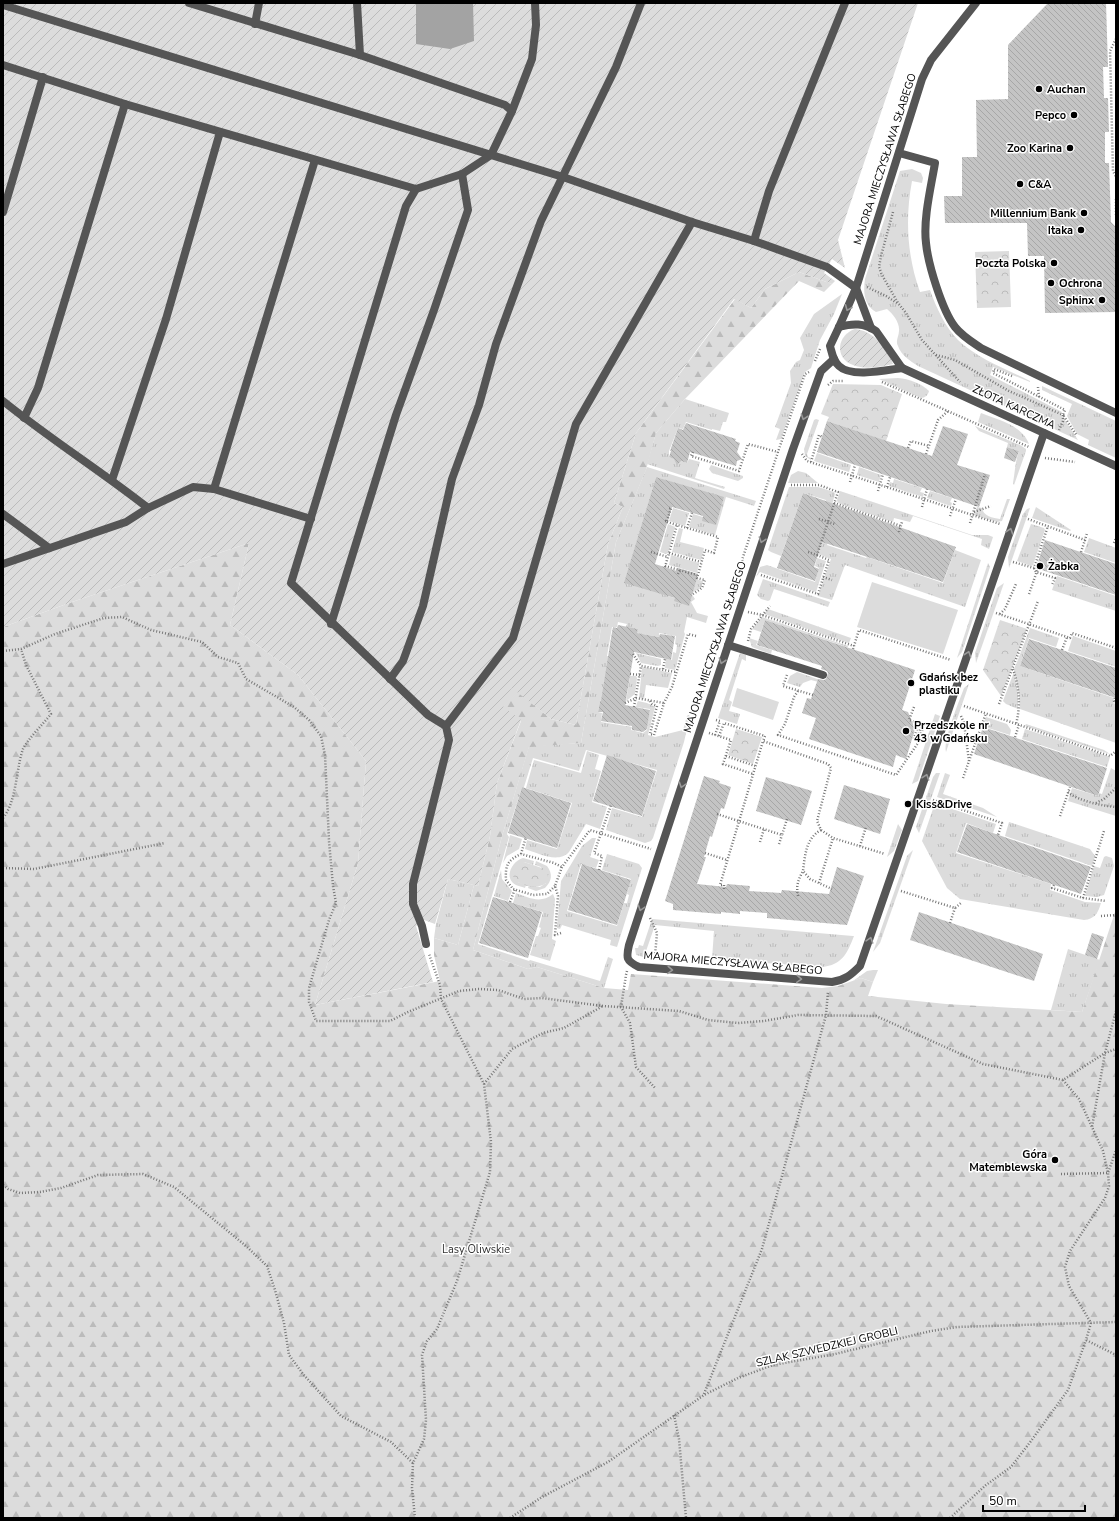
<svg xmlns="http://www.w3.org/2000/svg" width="1119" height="1521" font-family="'Nunito Sans',sans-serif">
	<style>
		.grass { fill: url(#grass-tufts) }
		.forest { fill: url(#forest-firs) }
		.park { fill: url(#park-crowns) }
		.garden { fill: url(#garden-furrows) }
		.pitch { fill: #dcdcdc }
		.water { fill: #a3a3a3 }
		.building { fill: url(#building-back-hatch) }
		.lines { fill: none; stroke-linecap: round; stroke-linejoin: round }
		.path { stroke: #777; stroke-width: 2.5; stroke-dasharray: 1 2; stroke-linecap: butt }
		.lane { stroke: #555; stroke-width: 8 }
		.street { stroke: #555; stroke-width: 8 }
		.oneway { stroke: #999 }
		.poi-dot { fill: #000; stroke: #fff; stroke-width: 1.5 }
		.labels { text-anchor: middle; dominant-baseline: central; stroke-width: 3; stroke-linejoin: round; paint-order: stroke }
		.poi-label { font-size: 11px; font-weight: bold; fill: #000; stroke: #fff; text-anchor: start }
		.street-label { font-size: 11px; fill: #000; stroke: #fff }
		.park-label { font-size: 11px; fill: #333; stroke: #fff }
	</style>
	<defs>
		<pattern id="grass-tufts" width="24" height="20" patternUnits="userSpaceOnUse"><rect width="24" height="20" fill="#dcdcdc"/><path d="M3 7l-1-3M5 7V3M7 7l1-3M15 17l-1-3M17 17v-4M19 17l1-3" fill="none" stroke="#bbb"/></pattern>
		<pattern id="forest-firs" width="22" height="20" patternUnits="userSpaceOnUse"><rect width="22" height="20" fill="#dcdcdc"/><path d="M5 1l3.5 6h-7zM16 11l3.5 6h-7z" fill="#bbb"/></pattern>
		<pattern id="park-crowns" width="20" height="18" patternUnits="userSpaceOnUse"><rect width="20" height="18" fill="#dcdcdc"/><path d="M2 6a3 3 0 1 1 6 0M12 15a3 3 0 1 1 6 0" fill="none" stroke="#bbb"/></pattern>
		<pattern id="garden-furrows" width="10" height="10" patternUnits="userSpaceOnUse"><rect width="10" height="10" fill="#dcdcdc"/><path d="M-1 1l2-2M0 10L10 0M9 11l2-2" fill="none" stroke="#bbb"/></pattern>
		<pattern id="building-back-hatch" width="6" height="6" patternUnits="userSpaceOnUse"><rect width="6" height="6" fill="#c4c4c4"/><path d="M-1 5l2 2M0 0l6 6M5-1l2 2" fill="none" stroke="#a7a7a7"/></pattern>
	</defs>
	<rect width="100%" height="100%" fill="#fff"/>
	<g class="grass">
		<path d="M912 169 921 173 923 178 922 183 912 181C905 218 907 256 920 292L930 290C936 307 945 327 958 340 978 359 1006 369 1030 381V382L993 367 990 375 1062 412 1061 414 1078 440 918 366C910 361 901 355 898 346 895 341 899 336 899 331 900 323 893 314 887 309L876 312C864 305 863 292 865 279L900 171Z"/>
		<polygon points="842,294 834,314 820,340 811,368 805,372 781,439 776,440 780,429 775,427 791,383 790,371 796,362 800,360 804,350 800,338 814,314"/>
		<path d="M898 378C909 379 921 383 929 391 928 395 925 398 921 398L879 379Z"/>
		<polygon points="1042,386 1116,421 1116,458 1088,445 1089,440 1077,434 1067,416 1072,404 1042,390"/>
		<polygon points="685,399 729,413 726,422 723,422 720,431 712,429 712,430 686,422 683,429 678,428 669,451 669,457 687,463 689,459 700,462 695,478 725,487 724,489 647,464 656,433"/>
		<path d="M981 413C998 420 1022 425 1029 444L978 422Z"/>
		<polygon points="816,419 819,420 807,454 808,457 811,458 811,460 805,456 804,449 814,420"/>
		<path d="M975 426 1020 445 1026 449V451L1014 485 1013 483C1015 472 1015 462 1019 451L1007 447 1008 443 979 431Z"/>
		<polygon points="817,453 851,465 849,472 814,461"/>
		<polygon points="711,465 743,476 743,478 738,481 712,473 709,469"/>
		<path d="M647 467 756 501 754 506 726 497 715 535 689 527 693 514 713 520 719 497 656 477 629 568 669 592 668 596 684 601 691 578 703 581 701 588 691 593 695 599 691 602 697 613 708 616 706 623 687 617 684 632 685 634 675 670 665 668 666 659 672 660 673 652 676 653 677 645 675 644 676 636 659 633V637L637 633 638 629 626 627 627 624 618 622 617 627H612L607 656 612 657C606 673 603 685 604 701H600L598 712 602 713 601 722 632 727 631 730 643 733 647 730 650 709 636 707 637 703 638 701 647 703 655 707 648 735 655 737 683 730 687 716 688 715 690 716 684 742 653 838 651 841 645 843 606 830 612 808 642 817 657 770 586 750 579 771 533 758 524 787H522L507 834 509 837 478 944 529 961 530 960 600 981 608 957 613 959 604 988 537 967 528 969 473 950 502 836 529 746 581 743 616 542Z"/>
		<polygon points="859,467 881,475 879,482 857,475"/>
		<polygon points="798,471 806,473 818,483 788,483 791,475"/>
		<polygon points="894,479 922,488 920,492 924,493 923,497 889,486 890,482 893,483"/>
		<polygon points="789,487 818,487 834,492 835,494 828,519 821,516 826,500 803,493 781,556 771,552 768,550"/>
		<polygon points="840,491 972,535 988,535 993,537 989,549 981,545 982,539 913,516 910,522 894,518 893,522 838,503 837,500"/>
		<polygon points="930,491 952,498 950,502 952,503 951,506 927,498"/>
		<path d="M1007 499H1010L1002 521 997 522 974 515 977 507 982 508C983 516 993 518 1000 519Z"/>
		<polygon points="1036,507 1071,530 1070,531 1032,518"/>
		<polygon points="673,508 689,513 685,526 669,521"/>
		<polygon points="1030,508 1009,568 1008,557 1023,514 1027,509"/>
		<polygon points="668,524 675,527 668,553 666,554 660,552"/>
		<polygon points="1031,524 1044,528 1045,530 1033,565 1031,566 1017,561"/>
		<polygon points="828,526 833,527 827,545 866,558 867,557 943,583 955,550 981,560 965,607 845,565 832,600 818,596 831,559 818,554"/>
		<polygon points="679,528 683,529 680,542 704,548 701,560 672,552"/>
		<polygon points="1089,538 1116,548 1116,563 1084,552"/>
		<polygon points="671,555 699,563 697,573 669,565"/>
		<polygon points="817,558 826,561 816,592 760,572 756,577 760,567 767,565 815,582 819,568 815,566"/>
		<polygon points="988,563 990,567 962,652 957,658"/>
		<polygon points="1057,576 1116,596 1116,611 1052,590"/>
		<polygon points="763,579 830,602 828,607 774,589 770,600 768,601 761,599 757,595"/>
		<polygon points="1004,583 976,663 975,653 997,588"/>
		<polygon points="768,609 851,638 849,643 764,614"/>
		<polygon points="762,617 848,646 847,647 765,620 761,632 752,629"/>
		<polygon points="1030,628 1059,638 1056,647 1029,638 1020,666 1114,698 1113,703 1116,704 1116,743 1020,709 1019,694 1014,670"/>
		<polygon points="1073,636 1116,651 1116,667 1068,651"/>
		<polygon points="749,638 758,641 756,645 772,650 771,654 752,647"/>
		<polygon points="636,653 661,659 661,665 658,666 641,663"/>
		<polygon points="740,653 746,655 746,661 742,659 729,700 732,702 729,711 740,714 737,724 718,718"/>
		<polygon points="644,667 672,673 668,688 646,685 644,699 639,698 642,668"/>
		<polygon points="797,672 826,682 826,684 811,680 803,683 800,687 787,683 790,676"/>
		<polygon points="1014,672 1018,694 1018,709 1006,704 1003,701"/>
		<polygon points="630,676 636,676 637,678 635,694 626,701"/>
		<path d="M969 684 946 752C943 739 959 702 964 688Z"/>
		<polygon points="935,714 940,716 918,781 912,784"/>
		<polygon points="986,717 1007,724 1011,730 1010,735 982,726"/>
		<polygon points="1026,724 1104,750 1110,754 1025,726"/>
		<polygon points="1025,729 1110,757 1107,767 1022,739"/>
		<path d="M587 751 599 755 595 769 601 771 592 802 607 807 600 829 586 824 569 852C558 864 538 853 525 849L527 840 557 849 572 803 526 788 534 760 581 773Z"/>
		<polygon points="1111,768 1116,771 1116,816 1068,801 1072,788 1098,796 1099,793 1102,794"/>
		<polygon points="936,773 940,773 919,833 916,827 933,777"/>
		<polygon points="945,773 950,775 943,794 983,808 997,817 937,797"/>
		<path d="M935 803 996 824 993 833 966 823 956 853 1051 884 1050 890 1085 902 1101 903C1098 913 1095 919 1084 920L960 899 947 888 922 841Z"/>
		<polygon points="1009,822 1090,849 1095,856 1092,866 1005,836"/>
		<polygon points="898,824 902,830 894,851 887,857"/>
		<polygon points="510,835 522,839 519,849 507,856 503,863"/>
		<polygon points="592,838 596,838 590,857 599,860 596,868 581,864 567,911 617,926 624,903 627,903 629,895 627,894 631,879 602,870 607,854 639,864 642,868 617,947 610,945 611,940 562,925 560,929 557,928 561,881 582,846"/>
		<polygon points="913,850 880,943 873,952 907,856"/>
		<polygon points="1106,856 1112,858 1114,866 1104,895 1097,897 1085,896 1094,866 1100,868 1104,857"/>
		<path d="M523 858 534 861 533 865 524 862 518 882 526 885 525 888C523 887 518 886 516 885 503 878 512 861 523 858Z"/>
		<path d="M536 861 547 866C553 874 552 881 545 888L536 891 528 888 529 885 540 887 546 883 541 867 535 865Z"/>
		<polygon points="501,870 502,879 512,891 508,901 494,896"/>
		<polygon points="448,879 474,885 458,945 434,938 436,924"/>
		<path d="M516 893C529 898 541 904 553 894L555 899 552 939 556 941 550 961 530 955 536 936H538L541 928 539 927 543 912 513 903Z"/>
		<path d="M652 919 853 936H854C847 954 842 965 822 967L712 959 714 931 655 925 644 957 636 955 635 948H638L639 945 643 946Z"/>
		<polygon points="1068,949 1100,960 1082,1012 1051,1010"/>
		<polygon points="873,970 878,970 873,982 861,978 853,981 867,971"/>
	</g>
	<polygon class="forest" points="799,272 832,284 824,292 799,281 685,399 656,433 646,470 616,542 581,743 529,747 502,836 473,950 528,969 537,967 604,988 628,990 631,974 822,988 838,986 861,978 873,982 868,996 946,1004 1082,1012 1116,909 1116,1518 3,1518 3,627 72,602 249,543 230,625 298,675 366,761 358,863 315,1005 440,981 434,955 434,938 458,945 474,885 478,886 490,836 497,783 521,721 499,704 512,687 551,719 576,725 608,544 623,507 614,503 636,433 735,299 751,308 765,289"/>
	<g class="park">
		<polygon points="1009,251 1011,307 977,308 975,252"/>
		<polygon points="833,384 881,385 902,394 886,441 827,421 829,417 821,414"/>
		<polygon points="1000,620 1027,629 1001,696 983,670"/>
		<polygon points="736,729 762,737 753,764 728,755"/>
		<path d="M524 862 545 869 548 876 546 883C539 889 523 887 517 881 508 874 516 864 524 862Z"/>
	</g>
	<g class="garden">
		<polygon points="3,3 918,3 838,240 845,268 832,259 824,273 835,281 832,284 799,272 765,289 751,308 734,299 636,433 614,503 623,507 608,544 576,725 551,719 512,688 500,704 521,720 497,783 490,836 478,886 448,879 435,924 424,920 416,926 433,982 315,1005 358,863 366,761 298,675 230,625 249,543 72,602 3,627"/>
		<path d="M855 329C872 330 889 349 893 364 881 367 865 370 853 365 834 358 837 335 855 329Z"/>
	</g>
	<g class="pitch">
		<polygon points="872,582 958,610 943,654 857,627"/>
		<polygon points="737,688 779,702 773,720 732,706"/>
	</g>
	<polygon class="water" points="416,3 473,3 474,41 450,49 416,44"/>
	<g class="building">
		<polygon points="1048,3 1106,3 1108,67 1103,67 1104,98 1108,98 1109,132 1105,132 1105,163 1109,163 1111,222 1116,227 1116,312 1045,313 1044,256 1028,256 1027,223 945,223 944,196 962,196 962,157 977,157 976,100 1008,99 1008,45"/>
		<polygon points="827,421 932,456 943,426 968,434 957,465 990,475 979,507 817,452"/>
		<polygon points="686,423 736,439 735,441 740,443 737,452 742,459 737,461 736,466 690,452 687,463 681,461 677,465 674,459 669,457 671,451 670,451 678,428 683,430"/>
		<polygon points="1007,447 1019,451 1015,462 1004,458"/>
		<polygon points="656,477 724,497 716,525 702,521 703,516 672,507 655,564 677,571 678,568 698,574 689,606 674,601 675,598 624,583"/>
		<polygon points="803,493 956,547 943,582 822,542 814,567 819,569 815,581 777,568"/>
		<polygon points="1045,540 1116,564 1116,595 1036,568"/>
		<polygon points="765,620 915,670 902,710 908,712 915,729 906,759 896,755 893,767 809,739 816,718 802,713 807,698 811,699 818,679 824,680 826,679 828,673 827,671 821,669 822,666 757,645"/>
		<polygon points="618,625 638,629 637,633 659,637 660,634 675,636 671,660 634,652 625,705 650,710 647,729 643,732 632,730 632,726 601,721 603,712 598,712 600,701 601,701 612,632 613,627 617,628"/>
		<polygon points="1029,639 1116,668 1116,698 1020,666"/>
		<polygon points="983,727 1107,768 1098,796 974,754"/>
		<polygon points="607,755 656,771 642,816 593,801"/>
		<polygon points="704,776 720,781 719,783 731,787 724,809 721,808 712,837 710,836 704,857 706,857 697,884 726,887 727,884 750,886 749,891 781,893 782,890 829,894 837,867 864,876 847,925 767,918 767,913 740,911 740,914 721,912 721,914 673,910 673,904 665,901"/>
		<polygon points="766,777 812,791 801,825 756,811"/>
		<polygon points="844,785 890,799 880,834 834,819"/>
		<polygon points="522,787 571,803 557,848 508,833"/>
		<polygon points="967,824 1091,867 1081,894 957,852"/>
		<polygon points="582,864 631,880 617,925 568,910"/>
		<polygon points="493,897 542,912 528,958 479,943"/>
		<polygon points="919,912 1043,954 1034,981 910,940"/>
		<polygon points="1092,933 1104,937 1097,959 1085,955"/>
	</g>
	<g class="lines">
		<g class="path">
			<polyline points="1116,39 1110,51 1113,171 1116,177"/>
			<polyline points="1116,199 1116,215"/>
			<polyline points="893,212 881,256 879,267 882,275 898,303 906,313 922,340 960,382"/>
			<polyline points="867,287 886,296 897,303"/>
			<polyline points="936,355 955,360 1009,391 1063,415 1063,421 1059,430"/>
			<polyline points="815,361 820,349"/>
			<polyline points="1012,376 994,369 993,373 1065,410 1063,415 1077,436"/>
			<polyline points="882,382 1029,447"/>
			<polyline points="828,385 833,381 843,381"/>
			<polyline points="1038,387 1039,397"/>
			<polyline points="908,448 911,441 929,446"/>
			<polyline points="693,452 691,456 739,471 748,444 778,452"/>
			<polyline points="802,454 807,461 1000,524"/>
			<polyline points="926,454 938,420 948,411"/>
			<polyline points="1045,458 1075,462"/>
			<polyline points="811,462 819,435 822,437"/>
			<polyline points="850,482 855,465"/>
			<polyline points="791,485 819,485 838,492 817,555 808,552"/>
			<polyline points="887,487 890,477"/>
			<polyline points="878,491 883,474"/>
			<polyline points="834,503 901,526"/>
			<polyline points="922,507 927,489"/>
			<polyline points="974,512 991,506"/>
			<polyline points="950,516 956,499"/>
			<polyline points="819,519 835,524"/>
			<polyline points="1028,519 1085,540 1087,533"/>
			<polyline points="665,521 667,521 667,522 718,537 714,553 705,550 697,578 705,580 702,588 693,594"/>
			<polyline points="667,521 671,508 669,508"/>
			<polyline points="970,523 985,474"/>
			<polyline points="687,528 692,513"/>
			<polyline points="899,532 902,522"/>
			<polyline points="1114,543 1116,538"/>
			<polyline points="651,552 668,557"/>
			<polyline points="1081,552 1085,540"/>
			<polyline points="669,553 701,562"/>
			<polyline points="1013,562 1034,568 1048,526"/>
			<polyline points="743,564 742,560 780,446 805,374 809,372"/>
			<polyline points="665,566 697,575"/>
			<polyline points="665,567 677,525"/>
			<polyline points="1034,568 1036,572 1055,578 1052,585"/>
			<polyline points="678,574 680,570"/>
			<polyline points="761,575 818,594 829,560 817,555"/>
			<polyline points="823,577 832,580"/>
			<polyline points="1029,594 1038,568"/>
			<polyline points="748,612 762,615 854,646"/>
			<polyline points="996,613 1070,638 1072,633 1116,648"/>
			<polyline points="1000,614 1005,609 1016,584"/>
			<polyline points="748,641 751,629 770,606"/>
			<polyline points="853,649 859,630 951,660"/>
			<polyline points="1062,650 1067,637"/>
			<polyline points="3,651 21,649 55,634 104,618 122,617 151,630 202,642 218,657 238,663 246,679 294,707 309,720 321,736 325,755 329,841 333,886 336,903 329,920 309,988 309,1002 316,1021 390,1021 408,1012 459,991 479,989 498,990 524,999 542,998 603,1006 679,1011 708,1020 738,1023 764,1021 798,1015 876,1016 983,1064 1063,1080 1105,1053 1116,1049"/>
			<polyline points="633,654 641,666 676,672"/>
			<polyline points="663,669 665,659"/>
			<path d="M1013 669C1019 686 1021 706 1016 724"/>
			<polyline points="630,674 640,675"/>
			<polyline points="787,675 783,686 813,695"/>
			<polyline points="798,691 794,697 785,724 778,735 896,775 918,743 924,725"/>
			<polyline points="1115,698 1114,701 1116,702"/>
			<polyline points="650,701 652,704 657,706 650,734 654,735"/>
			<polyline points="625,703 636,698 664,703"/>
			<polyline points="999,704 1038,601"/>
			<polyline points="964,706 1110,756 1116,751"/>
			<polyline points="634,707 641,666"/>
			<polyline points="914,707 909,720 929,726"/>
			<polyline points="961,716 964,723 969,761"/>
			<polyline points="914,721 917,729 914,738 917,739 922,724"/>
			<polyline points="709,733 731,740 723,764 753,774"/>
			<polyline points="654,735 664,703 672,687 688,634 696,636"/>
			<polyline points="715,735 720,721 716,720"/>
			<polyline points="719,736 724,723 765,736 763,741"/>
			<polyline points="1015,737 1019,725"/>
			<polyline points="726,756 755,766"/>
			<polyline points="963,778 986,713"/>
			<path d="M1068 792C1078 801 1103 806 1116 807"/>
			<polyline points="933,800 1002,823 998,835"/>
			<polyline points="1096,803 1104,799 1116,788"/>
			<polyline points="717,814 782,835 787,819"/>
			<polyline points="1060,816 1070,787"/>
			<path d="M3 818C17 801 16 768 23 749 27 740 44 723 51 714L26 665 21 649"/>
			<path d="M821 830C806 838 805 855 803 871L810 879 832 889"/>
			<polyline points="760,842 764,829"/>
			<polyline points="779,844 782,835"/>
			<polyline points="860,846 866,827"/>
			<polyline points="705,853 727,860"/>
			<polyline points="521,854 526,837"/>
			<polyline points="3,868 34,869 165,843"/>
			<polyline points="599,870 602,856 594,853 611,805"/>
			<polyline points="819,883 833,838"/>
			<polyline points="1054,885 1052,888 1083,898 1106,901"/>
			<path d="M555 886 547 894 533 895 513 889 506 880C505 865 508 860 521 854L554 863 562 867"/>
			<polyline points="724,889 724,885 720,885 763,741 828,764 831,768 817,821 821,830 833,838 885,854"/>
			<polyline points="901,891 955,908 961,903"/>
			<path d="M798 896C796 886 798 880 803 871"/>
			<polyline points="1083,898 1104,831"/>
			<polyline points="510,902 515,889"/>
			<polyline points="1101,916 1116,915"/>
			<polyline points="650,918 657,933 655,956"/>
			<polyline points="950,923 955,908"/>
			<polyline points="561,933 555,935 558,896 555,886 562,867 590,830 651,849"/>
			<polyline points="627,971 626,975 621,1007 630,1023 636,1067 656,1089"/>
			<polyline points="1116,1011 1105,1053 1092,1127 1103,1151 1108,1173 1109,1186 1105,1198 1070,1251 1065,1267 1069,1286 1091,1323 1086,1340 1116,1355"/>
			<polyline points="1063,1080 1079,1099 1092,1127"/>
			<polyline points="484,1084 512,1049 543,1033 564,1028 603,1006"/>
			<polyline points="1061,1174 1108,1173 1116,1150"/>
			<polyline points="3,1185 8,1189 20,1193 40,1192 61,1188 98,1175 143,1174 174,1187 246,1246 267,1266 275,1290 284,1323 289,1355 303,1374 341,1416 391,1442 413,1463"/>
			<polyline points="704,1394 762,1249 826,1015 828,991"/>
			<polyline points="674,1415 679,1439 686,1518"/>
			<polyline points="415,1518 412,1488 413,1463 424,1439 426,1420 422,1355 427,1341 437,1329 457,1281 490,1172 491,1142 484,1084 441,999 440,985 429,954"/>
			<polyline points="510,1518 542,1497 608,1462 704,1395 738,1378 773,1365 835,1354 931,1331 957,1327 1116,1322"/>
			<polyline points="950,1518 986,1485 1011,1467 1031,1441 1068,1390 1086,1340"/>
		</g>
		<g class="lane">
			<polyline points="357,3 360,55"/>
			<polyline points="3,5 563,177 692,222 754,241 827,267 856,288"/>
			<polyline points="255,24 259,3"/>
			<polyline points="3,65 125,104 416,189 462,174 491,155 512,111 505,105 360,55 189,3"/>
			<polyline points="512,111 532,59 536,25 535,3"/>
			<path d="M899 153 935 163C931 187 923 219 926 243 928 264 942 310 955 327 962 336 972 342 981 348L1116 413"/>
			<polyline points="416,189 406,206 291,583 428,715 446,726"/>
			<polyline points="3,212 43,77"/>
			<polyline points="754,241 769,191 845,3"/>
			<path d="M3 401C50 439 101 471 148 508L126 522 3 564"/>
			<polyline points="24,418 38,388 125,104"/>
			<polyline points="112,480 166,319 220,132"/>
			<polyline points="214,489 315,160"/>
			<polyline points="148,508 193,487 214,489 311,519"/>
			<polyline points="3,514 49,548"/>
			<polyline points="331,624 396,415 434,310 468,210 462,174"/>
			<polyline points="728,645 823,675"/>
			<polyline points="390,679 403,661 423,606 452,479 479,405 496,344 541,221 616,67 641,3"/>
			<polyline points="426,944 422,926 413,904 413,884 449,740 446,726 513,638 576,424 692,222"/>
		</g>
		<g class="street">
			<polyline points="856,288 871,328"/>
			<path d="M839 327C853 323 864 323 876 331L902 368 1116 466"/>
			<path d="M834 359 821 371 793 449 629 945C626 958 626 961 639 967L832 982C845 980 851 975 860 966L1044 433"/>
			<path d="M902 368C887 370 851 378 839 366 833 361 832 353 830 346L839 327 856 288 922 79 931 60 976 3"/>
		</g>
	</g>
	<defs><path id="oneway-chevron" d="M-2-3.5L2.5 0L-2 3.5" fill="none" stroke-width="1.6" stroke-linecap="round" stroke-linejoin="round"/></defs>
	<g class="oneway">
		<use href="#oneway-chevron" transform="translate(848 308) rotate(112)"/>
		<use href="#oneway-chevron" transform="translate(804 417) rotate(109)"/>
		<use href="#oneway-chevron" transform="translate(1010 531) rotate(-71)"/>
		<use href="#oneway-chevron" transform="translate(762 540) rotate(109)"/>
		<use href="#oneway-chevron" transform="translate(968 654) rotate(-71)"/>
		<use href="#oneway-chevron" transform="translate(722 661) rotate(109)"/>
		<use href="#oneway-chevron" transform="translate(926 777) rotate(-71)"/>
		<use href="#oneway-chevron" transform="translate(682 785) rotate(108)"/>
		<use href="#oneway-chevron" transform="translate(641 908) rotate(108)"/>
		<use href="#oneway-chevron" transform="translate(870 940) rotate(-72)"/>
		<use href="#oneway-chevron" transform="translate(670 970) rotate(4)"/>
		<use href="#oneway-chevron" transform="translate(799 979) rotate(4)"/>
	</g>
	<g class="poi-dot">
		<circle cx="1039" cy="89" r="4"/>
		<circle cx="1074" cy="115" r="4"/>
		<circle cx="1070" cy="148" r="4"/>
		<circle cx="1020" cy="184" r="4"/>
		<circle cx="1084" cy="213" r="4"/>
		<circle cx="1081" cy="230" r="4"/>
		<circle cx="1054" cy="263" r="4"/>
		<circle cx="1051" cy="283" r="4"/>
		<circle cx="1102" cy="300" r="4"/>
		<circle cx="1040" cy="566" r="4"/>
		<circle cx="911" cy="683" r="4"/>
		<circle cx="906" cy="731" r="4"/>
		<circle cx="908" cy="804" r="4"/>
		<circle cx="1055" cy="1160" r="4"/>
	</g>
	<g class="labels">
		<g class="poi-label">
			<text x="1047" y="89">Auchan</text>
			<text x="1066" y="115" text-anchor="end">Pepco</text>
			<text x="1062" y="148" text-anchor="end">Zoo Karina</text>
			<text x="1028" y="184">C&amp;A</text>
			<text x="1076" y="213" text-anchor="end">Millennium Bank</text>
			<text x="1073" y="230" text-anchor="end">Itaka</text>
			<text x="1046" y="263" text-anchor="end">Poczta Polska</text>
			<text x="1059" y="283">Ochrona</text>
			<text x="1094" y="300" text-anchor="end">Sphinx</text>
			<text x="1048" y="566">Żabka</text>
			<text x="919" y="677">Gdańsk bez<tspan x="919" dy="13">plastiku</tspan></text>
			<text x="914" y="725">Przedszkole nr<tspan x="914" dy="13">43 w Gdańsku</tspan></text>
			<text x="916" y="804">Kiss&amp;Drive</text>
			<text x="1047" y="1154" text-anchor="end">Góra<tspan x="1047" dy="13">Matemblewska</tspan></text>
		</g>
		<g class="street-label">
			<text transform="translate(885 159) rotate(-72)">MAJORA MIECZYSŁAWA SŁABEGO</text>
			<text transform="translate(1014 407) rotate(25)">ZŁOTA KARCZMA</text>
			<text transform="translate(715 647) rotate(-72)">MAJORA MIECZYSŁAWA SŁABEGO</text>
			<text transform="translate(733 963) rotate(5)">MAJORA MIECZYSŁAWA SŁABEGO</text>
			<text transform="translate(827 1347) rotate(-13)">SZLAK SZWEDZKIEJ GROBLI</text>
		</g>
		<g class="park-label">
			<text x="476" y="1249">Lasy Oliwskie</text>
		</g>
	</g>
	<rect width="1119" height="1521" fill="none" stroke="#000000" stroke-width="8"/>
	<path d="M983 1505v6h102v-6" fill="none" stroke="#000000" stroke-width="2"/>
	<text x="989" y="1505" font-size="12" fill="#000000" stroke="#ffffff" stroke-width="3" paint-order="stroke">50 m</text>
</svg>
